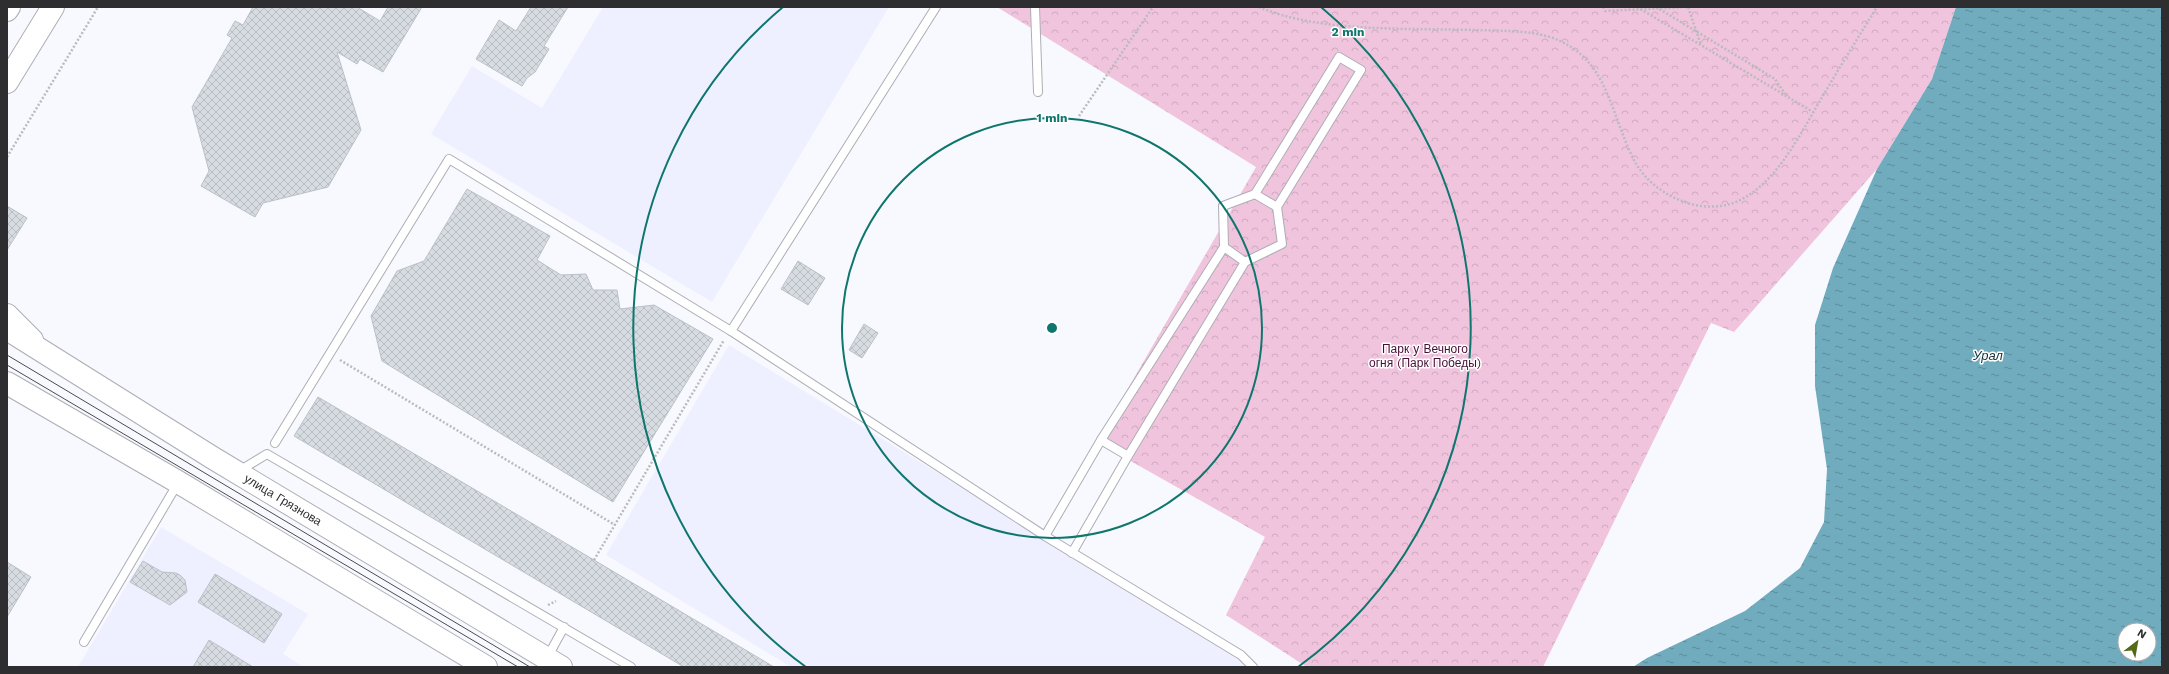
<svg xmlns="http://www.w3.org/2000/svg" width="2169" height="674" font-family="'Work Sans',sans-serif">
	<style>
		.built { fill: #eef0ff }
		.park { fill: url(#park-crowns) }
		.water { fill: url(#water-ripples); fill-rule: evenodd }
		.building { fill: url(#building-cross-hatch); stroke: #bbc1c7 }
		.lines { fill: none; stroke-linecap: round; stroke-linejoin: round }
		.service-casing { stroke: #adaeb5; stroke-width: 10 }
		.secondary-casing { stroke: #adaeb5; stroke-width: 24 }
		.primary-casing { stroke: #adaeb5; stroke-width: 24 }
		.path { stroke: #bababf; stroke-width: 2.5; stroke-dasharray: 2 2; stroke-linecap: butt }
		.service { stroke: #fff; stroke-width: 8 }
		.secondary { stroke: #fff; stroke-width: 22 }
		.primary { stroke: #fff; stroke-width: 22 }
		.tram { stroke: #4b4b4e; stroke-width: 1 }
		.ring { fill: none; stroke: #0f766e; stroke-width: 2 }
		.labels { text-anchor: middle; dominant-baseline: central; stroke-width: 3; stroke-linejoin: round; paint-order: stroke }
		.park-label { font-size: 12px; fill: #470f36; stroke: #fff }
		.street-label { font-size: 12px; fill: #2e2e31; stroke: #fff }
		.water-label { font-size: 13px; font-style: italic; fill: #133239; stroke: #fff }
		.centre { fill: #0f766e; stroke: #fff; stroke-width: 2 }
		.ring-label { font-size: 12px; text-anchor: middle; font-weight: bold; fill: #0f766e; stroke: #fff; stroke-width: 3; stroke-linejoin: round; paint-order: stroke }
	</style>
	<defs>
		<pattern id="park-crowns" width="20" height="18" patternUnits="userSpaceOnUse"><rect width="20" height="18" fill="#f1c4de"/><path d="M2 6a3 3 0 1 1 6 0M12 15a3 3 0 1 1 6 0" fill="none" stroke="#cfa9bf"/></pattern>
		<pattern id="water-ripples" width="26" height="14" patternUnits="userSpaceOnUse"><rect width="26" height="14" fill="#70acbd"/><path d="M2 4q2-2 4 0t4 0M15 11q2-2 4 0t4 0" fill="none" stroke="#5c8c9a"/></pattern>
		<pattern id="building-cross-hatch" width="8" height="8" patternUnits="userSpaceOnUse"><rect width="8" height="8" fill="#d6dce2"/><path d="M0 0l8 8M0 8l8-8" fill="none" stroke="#b8bdc2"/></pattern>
	</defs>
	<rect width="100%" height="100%" fill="#f8f9ff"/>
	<g class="built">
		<polygon points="603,7 889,7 712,302 431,134 472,66 542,108"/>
		<polygon points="729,345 1240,658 1247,667 791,667 606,555"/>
		<polygon points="161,527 308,614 283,654 304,667 78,667"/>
	</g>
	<polygon class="park" points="997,7 1956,7 1932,79 1877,169 1734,332 1711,323 1543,667 1307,667 1226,615 1265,537 1097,442 1256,167"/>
	<path class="water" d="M1956 7H2162V667H1633L1647 658 1745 611 1800 568 1824 522 1827 469 1815 386V325L1833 268 1877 169 1932 79ZM2125 630H2149V654H2125Z"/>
	<g class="building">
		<polygon points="253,7 357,7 380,21 388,7 422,7 383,72 360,59 357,64 337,52 361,130 328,187 263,203 255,217 201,186 209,171 192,107 232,38 227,35 235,21 243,25"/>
		<polygon points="531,7 568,7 544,46 549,49 535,72 527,78 522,86 476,59 499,20 516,31"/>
		<polygon points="467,189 550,236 537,260 561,275 586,274 593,290 617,290 620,309 654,305 713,339 613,502 382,361 371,316 397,271 424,261"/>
		<polygon points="7,206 27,218 7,250"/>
		<polygon points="798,261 825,278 808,305 781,289"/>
		<polygon points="864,324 878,333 862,358 849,350"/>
		<polygon points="318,397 594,560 774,667 684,667 294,436"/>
		<polygon points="143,561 162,572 176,573 180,575 185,580 187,592 170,605 130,582"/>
		<polygon points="7,562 31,577 7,617"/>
		<polygon points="215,574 282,614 264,643 198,602"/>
		<polygon points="209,640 253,667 193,667"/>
	</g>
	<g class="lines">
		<g class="service-casing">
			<g id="service">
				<polyline points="1035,7 1038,92"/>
				<polyline points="1255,194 1277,207"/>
				<polyline points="1224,247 1245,262"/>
				<polyline points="731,331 1045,536 1241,655 1253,667"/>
				<polyline points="1101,440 1128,456"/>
				<polyline points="275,443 449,159 731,331 936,7"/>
				<polyline points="239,471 267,454 631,667"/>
				<polyline points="1045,536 1101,440 1224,247 1223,206 1255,194 1339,57 1361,70 1277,207 1282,244 1245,262 1128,456 1072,553"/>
				<polyline points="84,642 178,483"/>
				<polyline points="547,658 564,627"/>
			</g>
		</g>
		<g class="secondary-casing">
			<g id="secondary">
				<polyline points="7,10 9,7"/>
				<polyline points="7,82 53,7"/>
				<polyline points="7,315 32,340"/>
			</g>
		</g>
		<g class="primary-casing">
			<g id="primary">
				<polyline points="7,329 213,458 561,667"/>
				<polyline points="7,383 178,482 486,667"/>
			</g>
		</g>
		<g class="path">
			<path d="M1259 7C1319 33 1412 28 1477 30 1502 31 1526 30 1550 37 1607 56 1609 109 1632 156 1642 178 1661 193 1682 201 1699 208 1721 209 1738 201 1778 183 1802 130 1824 94 1841 65 1859 36 1877 7"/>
			<polyline points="1603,7 1605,11 1688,7 1701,45"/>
			<polyline points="1637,7 1813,112"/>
			<polyline points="1656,7 1775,79 1785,94"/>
			<polyline points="1079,116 1153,7"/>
			<polyline points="7,157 98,7"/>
			<polyline points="340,360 615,525"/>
			<polyline points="594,560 724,340"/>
			<polyline points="548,605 556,601"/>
		</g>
		<use href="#service" class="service"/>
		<use href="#secondary" class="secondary"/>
		<use href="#primary" class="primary"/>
		<g class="tram">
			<polyline points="7,355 530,667"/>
			<polyline points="7,365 518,667"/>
		</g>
	</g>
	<g class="ring">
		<circle cx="1052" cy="328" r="210"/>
		<path d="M806 667A419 419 0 0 1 783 7M1321 7A419 419 0 0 1 1298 667"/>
	</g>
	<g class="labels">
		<g class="park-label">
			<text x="1425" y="349">Парк у Вечного<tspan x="1425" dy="14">огня (Парк Победы)</tspan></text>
		</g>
		<g class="street-label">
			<text transform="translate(283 500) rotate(31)">улица Грязнова</text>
		</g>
		<g class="water-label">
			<text x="1988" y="355">Урал</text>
		</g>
	</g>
	<circle cx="1052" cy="328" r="6" class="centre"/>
	<g class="ring-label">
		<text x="1348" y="36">2 min</text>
		<text x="1052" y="122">1 min</text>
	</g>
	<rect width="2169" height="674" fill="none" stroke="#2e2e31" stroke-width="16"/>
	<g transform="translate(2137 642) rotate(31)"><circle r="19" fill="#ffffff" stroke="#ababad"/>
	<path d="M0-3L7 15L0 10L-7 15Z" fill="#566916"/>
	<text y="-6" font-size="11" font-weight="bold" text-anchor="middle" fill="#2e2e31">N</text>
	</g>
</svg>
